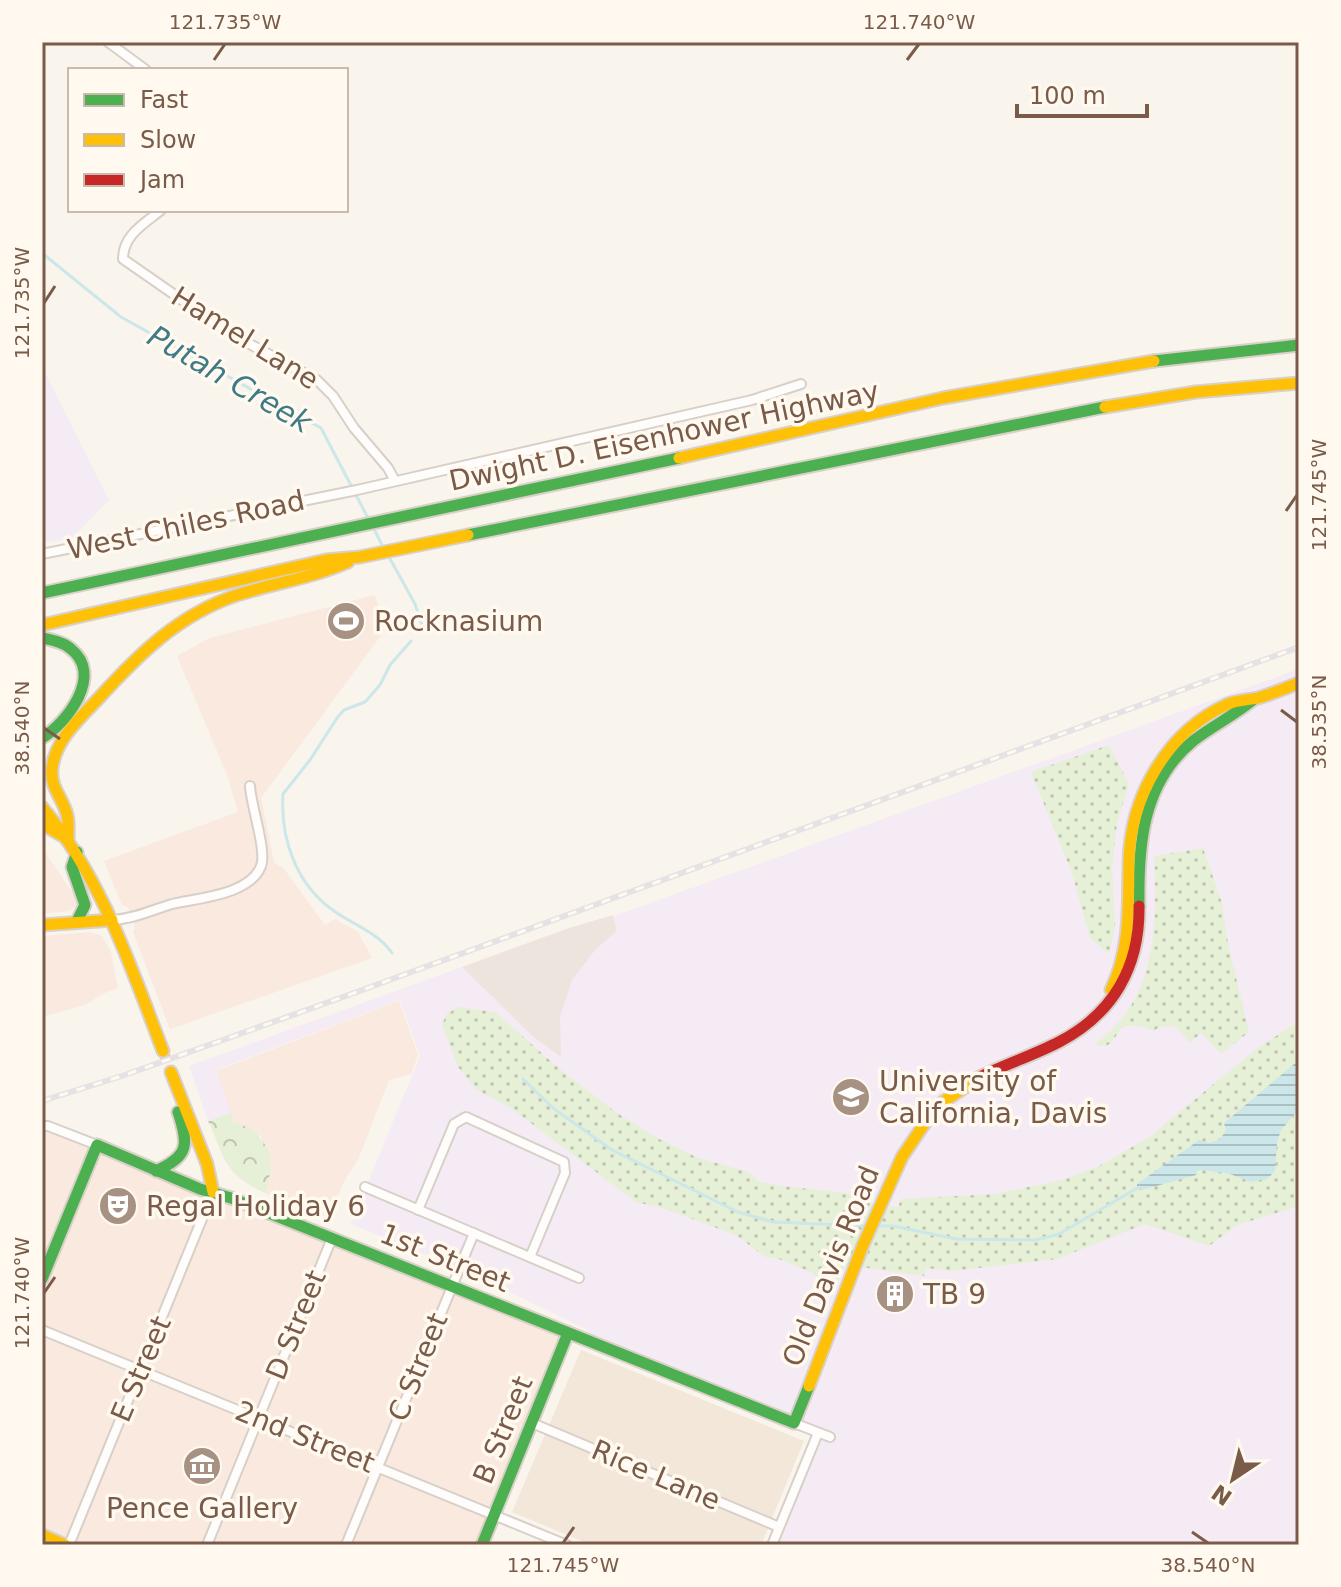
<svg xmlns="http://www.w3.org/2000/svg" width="1341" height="1587" font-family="'DejaVu Sans',sans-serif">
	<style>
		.residential { fill: #f2e7d9 }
		.commercial { fill: #f9e9df }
		.industrial { fill: #ece4dd }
		.education { fill: #f5ebf4 }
		.grass { fill: url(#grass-dots) }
		.park { fill: url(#park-crowns) }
		.water { fill: url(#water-rules) }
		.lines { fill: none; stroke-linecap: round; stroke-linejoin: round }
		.stream { stroke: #cce7ea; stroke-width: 3 }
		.secondary-tunnel { stroke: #d9cec3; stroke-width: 11; stroke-dasharray: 11 5.5; stroke-linecap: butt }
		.street-casing { stroke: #d8d0c8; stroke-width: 12 }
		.fast-casing { stroke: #d9d0c8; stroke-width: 15 }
		.slow-casing { stroke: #d9d0c8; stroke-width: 15 }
		.jam-casing { stroke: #d9d0c8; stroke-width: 15 }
		.street { stroke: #fefdfc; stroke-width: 8 }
		.fast { stroke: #4caf50; stroke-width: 11 }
		.slow { stroke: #ffc107; stroke-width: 11 }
		.jam { stroke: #c62828; stroke-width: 11 }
		.rail-casing { stroke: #e5e2e5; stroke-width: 6 }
		.rail { stroke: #fff9ef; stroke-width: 3; stroke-dasharray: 9; stroke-linecap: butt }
		.ticks { fill: none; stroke: #7a5b49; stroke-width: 3 }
		.labels { text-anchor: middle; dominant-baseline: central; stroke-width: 7; stroke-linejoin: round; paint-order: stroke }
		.street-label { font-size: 28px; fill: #7a5b49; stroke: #fff9ef }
		.poi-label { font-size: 28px; fill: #7a5b49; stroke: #fff9ef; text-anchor: start }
		.water-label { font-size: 30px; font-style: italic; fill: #3e7a87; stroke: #fff9ef }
		.neatline { fill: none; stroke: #7a5b49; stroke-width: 3 }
		.ticks-label { font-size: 20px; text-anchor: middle; fill: #7a5b49 }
	</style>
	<defs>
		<pattern id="grass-dots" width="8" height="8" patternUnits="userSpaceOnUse" patternTransform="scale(2)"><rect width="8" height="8" fill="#e5f0d6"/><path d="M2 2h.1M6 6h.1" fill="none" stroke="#bfc5b0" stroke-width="1.8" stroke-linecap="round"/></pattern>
		<pattern id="park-crowns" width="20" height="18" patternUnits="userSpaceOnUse" patternTransform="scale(2)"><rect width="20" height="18" fill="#e5f0d6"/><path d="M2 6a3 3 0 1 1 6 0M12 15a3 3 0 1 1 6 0" fill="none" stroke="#bfc5b0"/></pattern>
		<pattern id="water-rules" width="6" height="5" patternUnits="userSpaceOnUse" patternTransform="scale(2)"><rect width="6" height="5" fill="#cce7ea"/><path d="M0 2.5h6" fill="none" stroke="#abbec0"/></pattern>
	</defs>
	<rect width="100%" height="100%" fill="#f9f4ec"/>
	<polygon class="residential" points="581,1350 804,1441 761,1545 591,1545 512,1512"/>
	<g class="commercial">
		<polygon points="375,595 383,627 382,634 261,798 274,862 284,869 325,925 335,919 358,932 372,958 170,1029 133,932 135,928 128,907 122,905 104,861 238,812 228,777 177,656 210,638"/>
		<polygon points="42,848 77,899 77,905 70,911 42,914"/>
		<polygon points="89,932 102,936 111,952 118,988 102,994 87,1004 42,1017 42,936"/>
		<polygon points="399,1001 418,1055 411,1074 389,1080 358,1160 346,1178 329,1214 321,1216 265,1193 270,1176 269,1160 260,1134 233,1124 216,1071"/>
		<polygon points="42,1129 213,1192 568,1333 481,1545 42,1545"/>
	</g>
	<polygon class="industrial" points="613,915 617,931 595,950 561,1058 532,1036 462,967 569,928"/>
	<g class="education">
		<polygon points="42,366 109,500 72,538 42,543"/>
		<polygon points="1299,669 1299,1545 778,1545 822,1439 584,1341 588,1330 470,1273 351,1224 420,1056 400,1000 216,1070 231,1113 208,1121 189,1066 462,967 532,1036 561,1057 560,1016 572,980 595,950 617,931 614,916"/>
	</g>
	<g class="grass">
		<polygon points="1109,745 1129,784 1117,823 1112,867 1115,926 1109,954 1090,938 1072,873 1031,772"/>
		<path d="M1203 848 1222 903 1228 944 1249 1032 1221 1054 1201 1033 1190 1043 1175 1026 1159 1027 1154 1031 1140 1026H1124C1113 1036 1112 1052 1095 1044 1158 999 1157 925 1154 856Z"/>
		<polygon points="458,1007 495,1012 562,1071 617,1113 657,1138 698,1158 749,1172 758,1181 783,1186 863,1195 871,1204 898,1207 901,1199 995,1194 1062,1180 1097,1167 1148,1138 1255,1050 1299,1021 1299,1206 1237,1225 1209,1246 1145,1224 1057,1259 952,1271 926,1268 924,1276 847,1265 832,1291 823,1291 818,1278 811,1272 779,1259 765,1257 736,1235 662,1208 636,1202 511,1108 477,1090 458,1067 442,1024 447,1014"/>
	</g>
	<path class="park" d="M231 1113 233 1123 248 1127 260 1135 259 1137C275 1154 272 1172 265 1193 222 1173 226 1159 208 1121Z"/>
	<polygon class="water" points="1299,1060 1299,1109 1281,1130 1277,1143 1275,1171 1267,1179 1251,1182 1230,1174 1203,1170 1197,1171 1196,1175 1142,1190 1137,1188 1137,1184 1199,1140 1210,1143 1220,1139 1226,1131 1224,1123"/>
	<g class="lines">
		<g class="stream">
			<polyline points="42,253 121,317 321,428 368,518"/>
			<polyline points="374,529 383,547"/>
			<polyline points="389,557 415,604 422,625"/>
			<path d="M392 953C379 934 355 925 337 913 297 887 280 840 283 794L310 760 337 718 344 710 365 702 380 685 390 665 411 641"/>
			<polyline points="523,1079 553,1108 612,1150 738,1212 773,1222 866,1226"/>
			<polyline points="873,1226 893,1226 956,1239 1036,1240 1059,1234 1139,1187"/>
		</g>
		<polyline class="secondary-tunnel" points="163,1051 171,1072"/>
		<g class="street-casing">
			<g id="street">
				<polyline points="108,42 146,70"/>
				<path d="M161 210C144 224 123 235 123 259L231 334 317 380 333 396 354 428 388 468 395 481"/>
				<polyline points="42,554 357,490 752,400 801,384"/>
				<path d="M112 920C133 919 152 910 172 904 198 898 250 895 261 866 267 851 251 806 250 786"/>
				<polyline points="42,1126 48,1126 97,1145"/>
				<polyline points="365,1187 579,1278"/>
				<polyline points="418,1210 454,1124 466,1117 564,1162 565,1173 530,1257"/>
				<polyline points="42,1330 567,1545"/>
				<polyline points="532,1423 779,1527"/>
				<polyline points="794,1423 830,1437"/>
				<polyline points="69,1545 213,1192"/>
				<polyline points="207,1545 332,1238"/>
				<polyline points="346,1545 474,1233"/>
				<polyline points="772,1545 818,1433"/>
			</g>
		</g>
		<g class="fast-casing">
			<g id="fast">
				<polyline points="1154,361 1299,345"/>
				<polyline points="468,535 1105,407"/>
				<polyline points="42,593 679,458"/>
				<path d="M42 638C52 640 63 642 71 649 104 675 67 723 42 738"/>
				<polyline points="77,852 72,867 85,905 77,921"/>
				<path d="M1139 906C1138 846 1142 783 1193 741 1212 726 1235 715 1254 699"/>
				<path d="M156 1171C189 1156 189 1145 178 1112"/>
				<polyline points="42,1279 97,1145 200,1189 231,1198 794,1423 809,1386"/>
				<polyline points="482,1545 568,1333"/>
			</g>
		</g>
		<g class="slow-casing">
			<g id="slow">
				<polyline points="1105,407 1196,392 1299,383"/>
				<polyline points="679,458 943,398 1154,361"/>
				<polyline points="42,625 326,560 360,557 468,535"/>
				<path d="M42 807C102 878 130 965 163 1051"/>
				<polyline points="42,824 68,839"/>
				<path d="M68 839C68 831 69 822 67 815 63 798 50 788 52 769 55 740 79 719 98 699 139 654 178 615 237 595 274 583 312 578 348 562"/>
				<polyline points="42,925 112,920"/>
				<path d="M1111 990C1131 948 1128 908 1129 863 1130 798 1166 732 1228 704 1238 700 1249 700 1258 698 1272 694 1285 688 1299 683"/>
				<polyline points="171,1072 207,1164 213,1192"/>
				<polyline points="809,1386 863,1245 902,1157 931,1114 943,1102 980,1077"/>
				<polyline points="42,1535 65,1545"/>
			</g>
		</g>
		<g class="jam-casing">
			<path id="jam" d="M980 1077C1006 1064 1034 1055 1059 1042 1113 1014 1140 967 1139 906"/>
		</g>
		<use href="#street" class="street"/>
		<use href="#fast" class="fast"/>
		<use href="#slow" class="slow"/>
		<use href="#jam" class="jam"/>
		<g class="rail-casing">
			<polyline id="rail" points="42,1101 125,1075 354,993 1299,647"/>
		</g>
		<use href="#rail" class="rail"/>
	</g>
	<path class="ticks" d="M214 60 225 44M907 60 919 44M44 303 55 286M1286 511 1297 495M1281 710 1297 722M44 728 60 739M44 1293 55 1277M1192 1532 1208 1543M563 1543 574 1527"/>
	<defs>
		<g id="stadium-disc" transform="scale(2)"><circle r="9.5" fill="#a69182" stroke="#fff9ef"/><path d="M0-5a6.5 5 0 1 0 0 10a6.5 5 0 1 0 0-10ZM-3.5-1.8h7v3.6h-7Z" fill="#fff"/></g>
		<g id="university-disc" transform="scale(2)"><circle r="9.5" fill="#a69182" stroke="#fff9ef"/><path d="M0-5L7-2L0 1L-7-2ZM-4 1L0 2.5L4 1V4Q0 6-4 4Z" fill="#fff"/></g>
		<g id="theatre-disc" transform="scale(2)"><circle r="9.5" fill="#a69182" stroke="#fff9ef"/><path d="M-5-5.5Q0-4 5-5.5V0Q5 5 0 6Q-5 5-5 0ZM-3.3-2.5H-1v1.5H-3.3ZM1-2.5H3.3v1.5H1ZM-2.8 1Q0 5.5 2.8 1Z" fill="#fff"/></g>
		<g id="building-disc" transform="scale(2)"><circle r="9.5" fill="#a69182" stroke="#fff9ef"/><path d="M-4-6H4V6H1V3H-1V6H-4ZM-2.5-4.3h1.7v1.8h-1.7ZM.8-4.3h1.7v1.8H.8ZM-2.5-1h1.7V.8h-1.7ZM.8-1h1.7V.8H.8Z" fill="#fff"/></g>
		<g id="museum-disc" transform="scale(2)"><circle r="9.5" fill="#a69182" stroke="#fff9ef"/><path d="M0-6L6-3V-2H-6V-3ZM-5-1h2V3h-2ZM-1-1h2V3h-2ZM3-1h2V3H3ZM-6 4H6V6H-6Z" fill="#fff"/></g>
	</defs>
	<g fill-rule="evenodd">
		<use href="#stadium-disc" x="346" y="621"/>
		<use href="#university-disc" x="851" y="1097"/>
		<use href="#theatre-disc" x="118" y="1206"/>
		<use href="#building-disc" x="895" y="1294"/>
		<use href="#museum-disc" x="202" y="1466"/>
	</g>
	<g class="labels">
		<g class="street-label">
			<text transform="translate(245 338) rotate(32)">Hamel Lane</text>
			<text transform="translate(664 436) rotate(-12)">Dwight D. Eisenhower Highway</text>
			<text transform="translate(186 525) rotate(-12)">West Chiles Road</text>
			<text transform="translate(445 1258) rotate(22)">1st Street</text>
			<text transform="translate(831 1266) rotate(-68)">Old Davis Road</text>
			<text transform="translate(296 1325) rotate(-68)">D Street</text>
			<text transform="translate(418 1367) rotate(-68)">C Street</text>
			<text transform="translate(141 1369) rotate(-67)">E Street</text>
			<text transform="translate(503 1430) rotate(-68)">B Street</text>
			<text transform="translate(305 1437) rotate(22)">2nd Street</text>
			<text transform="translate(656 1475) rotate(23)">Rice Lane</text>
		</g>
		<g class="poi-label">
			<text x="374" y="621">Rocknasium</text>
			<text x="879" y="1081">University of<tspan x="879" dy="32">California, Davis</tspan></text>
			<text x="146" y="1206">Regal Holiday 6</text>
			<text x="923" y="1294">TB 9</text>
			<text x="202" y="1508" text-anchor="middle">Pence Gallery</text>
		</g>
		<g class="water-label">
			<text transform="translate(230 379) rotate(30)">Putah Creek</text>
		</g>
	</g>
	<rect width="1341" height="1587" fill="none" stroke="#fff9ef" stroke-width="88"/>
	<rect x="68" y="68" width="280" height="144" fill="#fff9ef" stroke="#cabaad" stroke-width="2"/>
	<rect x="84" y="94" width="40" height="12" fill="#4caf50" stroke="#cabaad" stroke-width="2"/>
	<text x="140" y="108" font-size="24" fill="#7a5b49">Fast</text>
	<rect x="84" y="134" width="40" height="12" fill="#ffc107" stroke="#cabaad" stroke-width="2"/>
	<text x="140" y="148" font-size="24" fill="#7a5b49">Slow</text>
	<rect x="84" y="174" width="40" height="12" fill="#c62828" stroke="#cabaad" stroke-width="2"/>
	<text x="140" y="188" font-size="24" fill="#7a5b49">Jam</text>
	<g transform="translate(1233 1479) rotate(215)" stroke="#fff9ef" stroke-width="6" paint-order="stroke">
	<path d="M0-6L14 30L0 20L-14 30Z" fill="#7a5b49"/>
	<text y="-12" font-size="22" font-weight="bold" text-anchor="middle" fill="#7a5b49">N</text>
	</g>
	<path d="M1017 104v12h130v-12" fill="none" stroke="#7a5b49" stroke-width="4"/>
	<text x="1029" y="104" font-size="24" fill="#7a5b49" stroke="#fff9ef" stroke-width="6" paint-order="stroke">100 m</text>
	<rect x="44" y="44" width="1253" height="1499" class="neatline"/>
	<g class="ticks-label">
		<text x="225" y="29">121.735°W</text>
		<text x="919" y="29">121.740°W</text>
		<text transform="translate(22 303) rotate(-90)" y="7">121.735°W</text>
		<text transform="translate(1319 495) rotate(-90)" y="7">121.745°W</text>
		<text transform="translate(1319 722) rotate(-90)" y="7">38.535°N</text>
		<text transform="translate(22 728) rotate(-90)" y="7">38.540°N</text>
		<text transform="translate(22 1293) rotate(-90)" y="7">121.740°W</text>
		<text x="563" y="1572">121.745°W</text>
		<text x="1208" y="1572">38.540°N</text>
	</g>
</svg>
